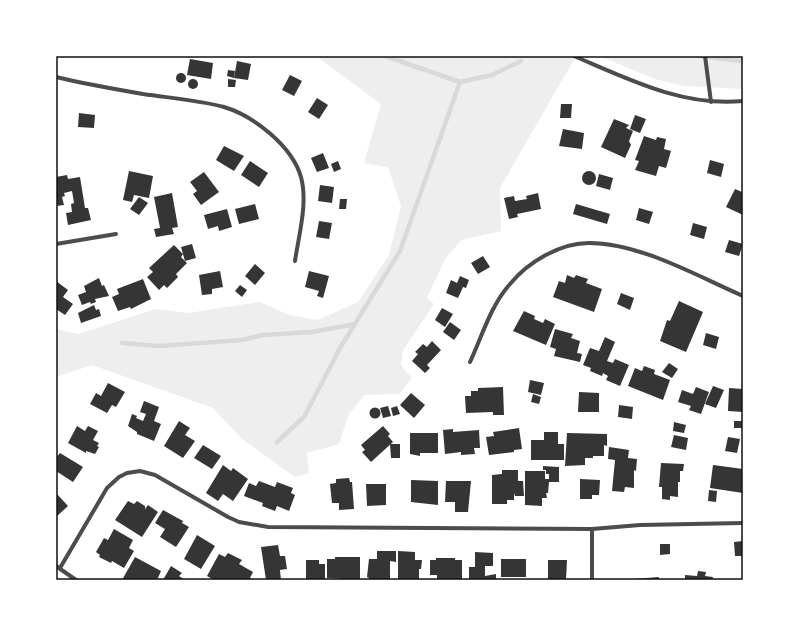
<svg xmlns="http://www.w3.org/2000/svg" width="799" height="636" font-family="'Fira Sans Condensed',sans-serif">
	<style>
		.green { fill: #eee }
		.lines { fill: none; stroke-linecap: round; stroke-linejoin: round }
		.stream { stroke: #d9d9d9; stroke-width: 4.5 }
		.building { fill: #353535 }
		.minor { stroke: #4c4c4c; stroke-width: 4 }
		.neatline { fill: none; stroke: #111; stroke-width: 1.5 }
	</style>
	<rect width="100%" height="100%" fill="#fff"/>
	<g class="green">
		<polygon points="316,56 576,56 500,188 501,231 461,240 444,261 427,298 434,304 403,350 401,365 412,378 399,394 364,395 348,416 339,444 307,453 309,473 295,477 241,438 213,408 92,365 56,377 56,329 78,334 156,309 188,313 260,302 289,315 318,320 358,302 389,255 401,206 388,167 364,163 381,104"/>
		<polygon points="599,56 743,56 743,89 684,86 655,79"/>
	</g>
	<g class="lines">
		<g class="stream">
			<polyline points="385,56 460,82 492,75 521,61"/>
			<polyline points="697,56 743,61"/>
			<polyline points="122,343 159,346 242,340 263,335 312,332 355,324"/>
			<polyline points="277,442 304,417 340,348 400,251 460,82"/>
		</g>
	</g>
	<g class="building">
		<polygon points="190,59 213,63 211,79 187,75"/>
		<polygon points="237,61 251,64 248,80 234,78"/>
		<polygon points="228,70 235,71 234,78 227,76"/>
		<circle cx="181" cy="78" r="5"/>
		<polygon points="290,75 302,81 294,96 282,90"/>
		<circle cx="193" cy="84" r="5"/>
		<polygon points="228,79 236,80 235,87 228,87"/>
		<polygon points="317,98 328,105 319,119 308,112"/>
		<polygon points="561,104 572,104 571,118 560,118"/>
		<polygon points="79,113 95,115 94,128 78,127"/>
		<polygon points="635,115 646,119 640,133 630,129"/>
		<polygon points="614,119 629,125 626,128 633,131 629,141 631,145 625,158 601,147"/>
		<polygon points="563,129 584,133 582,149 559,146"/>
		<polygon points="644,136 656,140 657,137 666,139 664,149 671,151 666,168 659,166 656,176 635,170 639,161 635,160"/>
		<polygon points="224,146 244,156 234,171 216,160"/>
		<polygon points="323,153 329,168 317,172 311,158"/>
		<polygon points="710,160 724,164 721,177 707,173"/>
		<polygon points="250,161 268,173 259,187 241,175"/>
		<polygon points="338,161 341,169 334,172 331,164"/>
		<circle cx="589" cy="178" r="7"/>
		<polygon points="129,171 153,176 149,198 134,195 132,202 123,200"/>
		<polygon points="204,172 219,192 201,205 193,194 197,191 190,182"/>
		<polygon points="599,174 613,178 610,190 596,186"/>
		<polygon points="67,175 68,179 80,177 85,208 88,208 91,220 68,225 66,213 72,212 71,204 74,203 72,191 64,193 65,196 62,197 64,205 56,206 56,177"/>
		<polygon points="320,185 334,187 332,203 318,201"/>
		<polygon points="735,189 742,192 743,190 743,215 726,207"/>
		<polygon points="172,193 178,227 172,228 174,234 156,237 154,229 160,228 154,197"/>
		<polygon points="538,193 541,209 517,214 518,217 509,219 504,198 514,196 515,201 527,199 526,196"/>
		<polygon points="139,197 148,203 139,215 130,209"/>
		<polygon points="340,199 347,199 346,209 339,209"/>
		<polygon points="255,204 259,219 239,224 235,209"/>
		<polygon points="576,204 610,214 607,224 573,214"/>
		<polygon points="639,208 653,212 649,224 636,220"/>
		<polygon points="227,209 232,227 219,231 218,226 208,229 204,215"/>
		<polygon points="319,221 332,223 329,239 316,237"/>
		<polygon points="693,223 707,227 704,239 690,235"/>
		<polygon points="729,240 743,244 739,256 725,252"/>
		<polygon points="192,244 196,258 185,261 181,247"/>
		<polygon points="174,245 183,254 181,257 187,263 176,274 178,277 167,288 164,285 159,290 147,277 153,272 149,268"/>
		<polygon points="483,256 490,267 478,274 471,263"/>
		<polygon points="255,264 265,273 255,285 245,276"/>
		<polygon points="220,271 223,287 212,289 212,294 202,295 199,275"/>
		<polygon points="309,271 329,276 323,298 317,296 319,291 305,287"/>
		<polygon points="567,275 574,278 576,275 588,279 586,283 602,289 594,312 553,297 559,281 565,283"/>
		<polygon points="460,276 469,280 466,288 463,287 458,298 446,293 451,280 457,283"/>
		<polygon points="99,278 102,286 104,285 109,296 95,299 96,302 91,304 90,302 82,305 78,295 86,292 84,286"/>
		<polygon points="143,279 151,299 131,309 130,307 118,311 112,297 119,294 117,289"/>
		<polygon points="56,281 68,290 63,297 73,304 65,315 56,309"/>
		<polygon points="240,285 247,290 242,297 235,291"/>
		<polygon points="621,293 634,298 630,310 617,304"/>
		<polygon points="679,301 703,312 686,352 660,341 667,320 670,321"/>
		<polygon points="94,305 96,310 99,309 101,316 81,323 78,313"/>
		<polygon points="442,308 453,314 445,327 435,320"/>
		<polygon points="524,311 535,316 534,319 543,323 545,319 555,324 546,345 513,331"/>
		<polygon points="450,322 461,330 454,340 443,332"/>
		<polygon points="555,329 573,334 571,338 580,341 577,353 582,354 580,362 554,356 556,349 550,347"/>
		<polygon points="706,333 719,337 716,349 703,345"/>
		<polygon points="605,337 615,342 607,361 613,363 615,359 629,365 620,386 606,380 608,376 603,373 602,376 590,371 591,368 583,365 590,348 599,351"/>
		<polygon points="432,341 441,350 427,365 430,368 425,373 412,361 418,354 415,352 423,344 427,347"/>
		<polygon points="669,363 678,369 672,378 662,372"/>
		<polygon points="644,366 655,370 654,374 670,380 663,400 628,386 635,368 642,371"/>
		<polygon points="530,380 544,383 541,395 528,392"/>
		<polygon points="108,383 125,392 116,407 112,405 107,413 90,404 96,393 101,396"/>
		<polygon points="713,386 724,390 716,408 705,404"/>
		<polygon points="503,387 504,415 493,415 493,412 466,413 465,396 471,396 471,391 478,391 478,388"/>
		<polygon points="696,387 709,392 701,414 689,410 691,406 678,402 682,390 693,394"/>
		<polygon points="729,388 743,389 743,412 728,411"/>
		<polygon points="579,392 599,393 599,412 578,412"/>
		<polygon points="411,393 425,405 414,418 400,405"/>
		<polygon points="533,394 541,397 539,404 531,402"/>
		<polygon points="144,401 159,407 154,421 161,424 154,441 137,434 137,432 128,426 132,414 137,416 136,418 143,421 146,414 140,412"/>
		<polygon points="619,405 633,407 632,419 618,417"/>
		<polygon points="388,406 391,416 383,418 380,408"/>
		<polygon points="397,406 400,414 393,416 391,408"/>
		<circle cx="375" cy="413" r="5.5"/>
		<polygon points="179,421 190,428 185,435 195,441 183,458 164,446"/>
		<rect x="734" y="421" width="9" height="7"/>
		<polygon points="674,422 686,425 684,433 673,431"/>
		<polygon points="77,426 85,431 88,426 98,431 93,440 99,443 97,446 99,447 95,454 86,451 86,453 68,443"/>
		<polygon points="383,426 390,434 388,436 393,442 371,462 362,452 365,450 361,445"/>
		<polygon points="519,428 522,449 514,450 514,452 489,455 486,437 494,436 493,432"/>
		<polygon points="453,429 453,432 479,430 480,448 474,448 475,454 461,455 461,452 445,454 443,430"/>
		<polygon points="544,432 558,432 558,444 564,444 564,460 531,460 531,440 544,440"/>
		<polygon points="410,433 438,433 438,453 420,453 420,456 410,454"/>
		<polygon points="567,433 607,434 607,446 604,445 604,456 593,456 593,458 585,458 585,465 565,466"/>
		<polygon points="674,435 688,438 686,450 671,447"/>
		<polygon points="728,437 740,439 737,453 725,451"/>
		<polygon points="390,444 400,444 400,458 391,458"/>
		<polygon points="203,445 221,456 212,469 194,458"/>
		<polygon points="609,447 629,450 628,458 637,459 636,471 634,470 634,488 625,487 624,492 612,491 615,460 608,459"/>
		<polygon points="60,453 83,467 73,482 56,471 56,458"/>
		<polygon points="661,463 684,464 683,471 680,471 680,482 678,482 678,497 670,496 670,500 662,499 662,487 659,487"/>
		<polygon points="223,465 231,471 233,468 248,479 233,501 223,494 218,501 206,493"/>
		<polygon points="713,465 743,469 743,493 710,488"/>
		<polygon points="543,466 559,467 559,482 549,482 548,493 546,493 547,498 542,498 542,506 525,505 525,471 545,471 545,479 549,479 549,474 546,474 546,470 543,470"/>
		<polygon points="502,470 518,470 518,481 523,481 524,496 515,496 514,493 514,500 507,500 507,504 492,504 492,475 502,474"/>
		<polygon points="349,478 350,482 352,482 354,509 339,510 339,503 332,503 330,484 336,483 336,479"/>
		<polygon points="580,479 600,480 599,495 592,495 592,499 580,499"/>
		<polygon points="411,480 438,481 438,505 411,502"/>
		<polygon points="259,481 275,487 277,482 293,488 291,493 295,495 289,511 277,506 275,511 262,506 263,503 244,496 249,483 256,486"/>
		<polygon points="446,481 471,481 468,512 455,512 455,502 445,502"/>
		<polygon points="366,484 386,484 386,505 367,506"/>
		<polygon points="709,490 717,491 716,502 708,501"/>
		<polygon points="56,493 68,506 56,517"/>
		<polygon points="128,501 134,504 137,501 145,506 145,509 148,505 158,512 142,537 115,520"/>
		<polygon points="163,510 183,521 182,523 189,527 176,547 160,537 165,529 155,523"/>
		<polygon points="114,529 133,540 129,548 134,551 124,568 112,561 111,563 99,557 100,555 96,552 104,538 108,540"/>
		<polygon points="197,535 215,546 201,569 184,559"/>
		<polygon points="743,541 743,556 735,556 734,542"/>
		<polygon points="660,544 670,544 670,554 660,555"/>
		<polygon points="278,545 280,556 285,556 287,569 280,570 281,580 266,580 261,547"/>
		<polygon points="377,551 396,551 396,562 390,561 390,580 369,580 369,578 367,577 369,559 377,559"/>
		<polygon points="398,551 415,552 415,560 422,560 421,569 419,569 419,580 398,580"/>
		<polygon points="475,552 493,553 493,566 485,566 485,576 496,574 496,580 469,580 469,567 475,567"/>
		<polygon points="228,553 242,560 239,564 253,572 250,578 253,580 214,580 207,576 219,554 225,557"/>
		<polygon points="135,557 161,571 157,580 122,580"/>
		<polygon points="335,557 360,557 360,580 327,578 327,559 335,559"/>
		<polygon points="436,558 455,558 455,560 462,560 462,579 437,580 437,575 430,575 430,560 436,560"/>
		<rect x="501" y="559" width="25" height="18"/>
		<polygon points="306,560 319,560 319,564 325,564 325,580 306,580"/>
		<polygon points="548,560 567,560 566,580 548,580"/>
		<polygon points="171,566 182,573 179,576 185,580 163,580"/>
		<polygon points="698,571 706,572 705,576 713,577 712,580 685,580 685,575 697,576"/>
		<polygon points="659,577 659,580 634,580 634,579"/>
	</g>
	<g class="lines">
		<g class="minor">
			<path d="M574 56C628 79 683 107 743 101"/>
			<polyline points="705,56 711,102"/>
			<path d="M56 77C85 84 114 89 143 94 170 98 198 100 224 107 254 116 292 146 301 177 308 203 299 234 295 261"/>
			<polyline points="56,244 116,234"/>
			<path d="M470 362C482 336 491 305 510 284 528 262 560 243 589 243 640 243 697 276 743 296"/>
			<polyline points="56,566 76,580"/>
			<polyline points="60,568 107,488 119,477 127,473 140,471 155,475 228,517 239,522 268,527 592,529 640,525 743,523"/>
			<polyline points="592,580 592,529"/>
		</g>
	</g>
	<rect width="799" height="636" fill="none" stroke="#ffffff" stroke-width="114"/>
	<rect x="57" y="57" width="685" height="522" class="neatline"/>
</svg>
